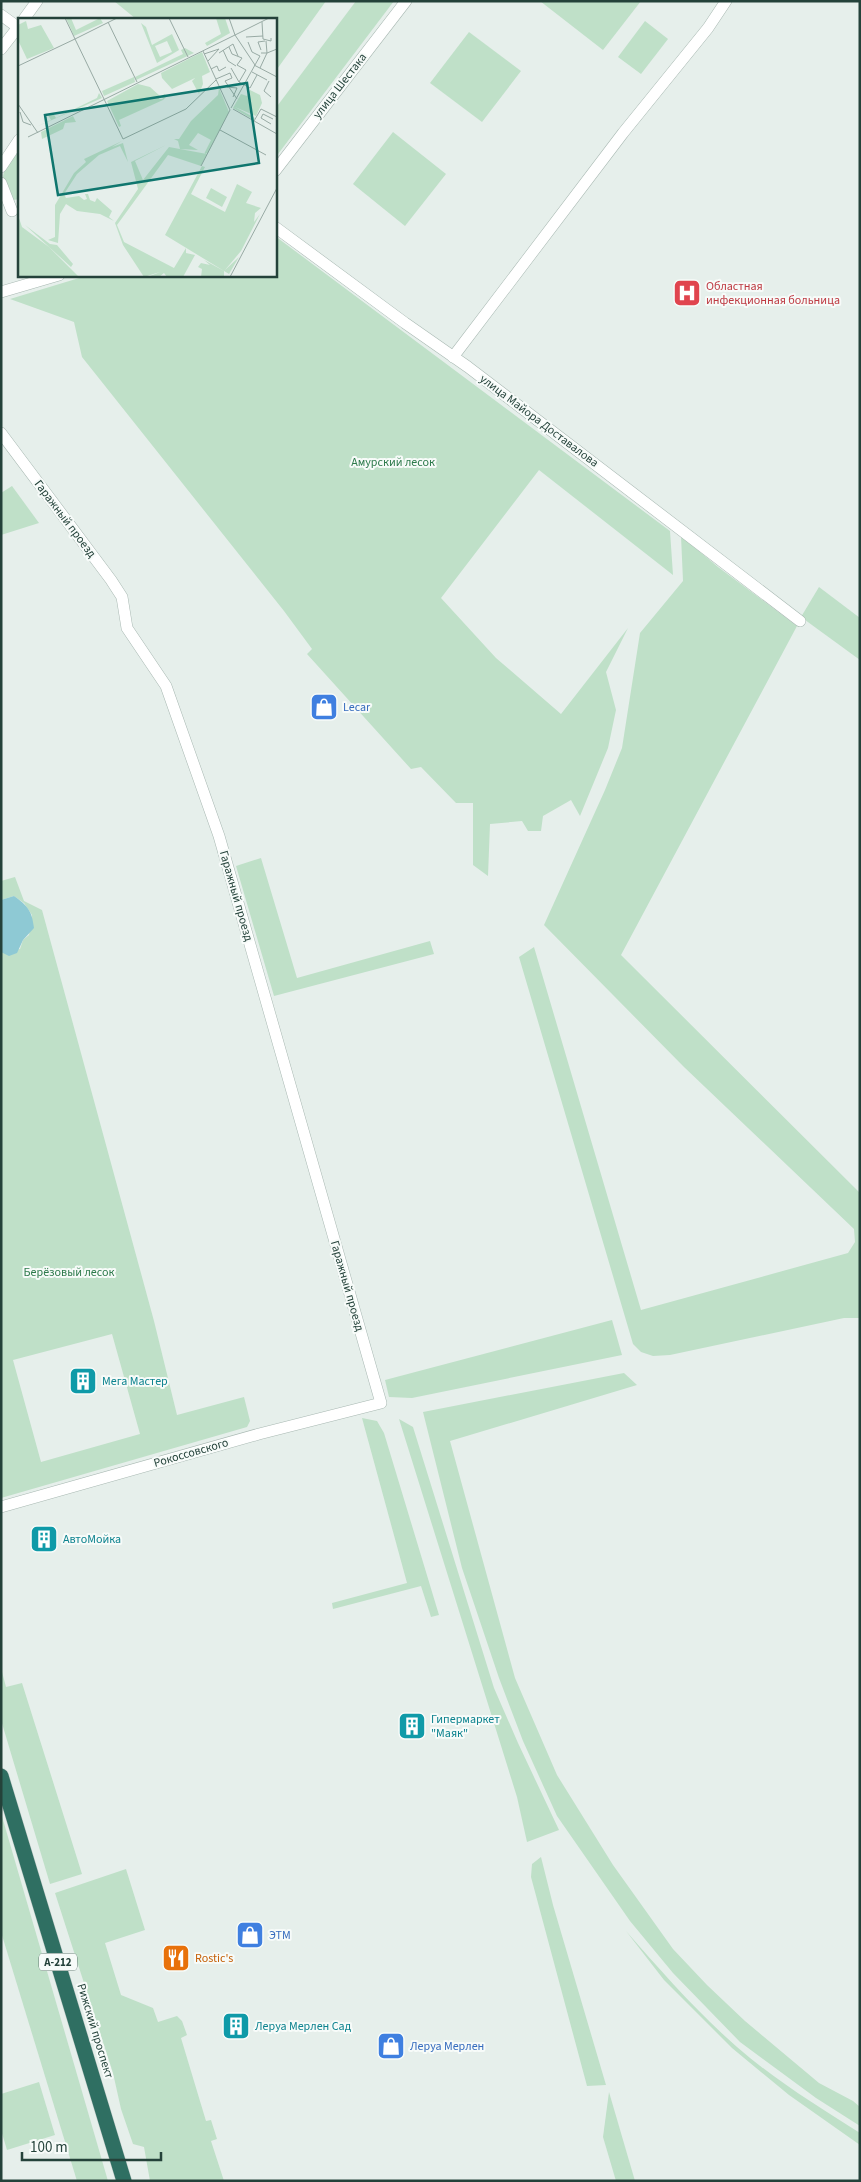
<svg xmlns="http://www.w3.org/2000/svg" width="861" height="2182" font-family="'Source Sans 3',sans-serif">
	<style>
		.green { fill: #bfe0c8; fill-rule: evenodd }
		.water { fill: #8ec9d4 }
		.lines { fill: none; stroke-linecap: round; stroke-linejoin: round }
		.minor-casing { stroke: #a8b8b2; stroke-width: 12 }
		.highway-casing { stroke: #c2cac8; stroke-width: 16 }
		.minor { stroke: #fff; stroke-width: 11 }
		.highway { stroke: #2f6f62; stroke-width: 15 }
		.labels { text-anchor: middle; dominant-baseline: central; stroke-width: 4; stroke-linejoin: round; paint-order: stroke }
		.shield { fill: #f7fbf9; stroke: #637a73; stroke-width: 1 }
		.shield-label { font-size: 11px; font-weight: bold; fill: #24423a }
		.street-label { font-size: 12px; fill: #24423a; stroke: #f7fbf9 }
		.health-label { font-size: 12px; fill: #be3a42; stroke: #f7fbf9; text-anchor: start }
		.park-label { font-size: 12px; fill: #2d7a4b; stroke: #f7fbf9 }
		.shop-label { font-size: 12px; fill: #366cbe; stroke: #f7fbf9; text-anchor: start }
		.culture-label { font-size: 12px; fill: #0d838f; stroke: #f7fbf9; text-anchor: start }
		.food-label { font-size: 12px; fill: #c56008; stroke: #f7fbf9; text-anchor: start }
		.inset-road { fill: none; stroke: #98aaa4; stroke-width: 1 }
		.view { fill: #0f766e; fill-opacity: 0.15; stroke: #0f766e; stroke-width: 2.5 }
		.inset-edge { fill: none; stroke: #24423a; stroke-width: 2.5 }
	</style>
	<rect width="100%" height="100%" fill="#e6efeb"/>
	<g class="green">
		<polygon points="114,1 326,1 275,72 275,19 136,19"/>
		<polygon points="356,1 394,1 275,158 275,109"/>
		<polygon points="540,1 641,1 603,50"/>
		<polygon points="645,21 668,39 641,74 618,57"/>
		<polygon points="469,32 521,71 482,122 430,83"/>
		<polygon points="393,132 446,174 405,226 353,184"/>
		<path d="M19 151V199L9 201C0 172 0 175 19 151Z"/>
		<polygon points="275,236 670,531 673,575 539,470 441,598 496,658 561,714 628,628 606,672 616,710 608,748 580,816 571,800 543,816 541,831 528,831 522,821 490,824 488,876 473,865 473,803 456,803 421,767 411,769 307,654 312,649 284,611 82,357 74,322 10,299 89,275 275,275"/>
		<polygon points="12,486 39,523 1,535 1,493"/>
		<polygon points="681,536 718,567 797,626 621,955 860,1193 860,1318 844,1318 670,1355 653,1356 641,1352 633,1344 519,957 534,947 641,1310 848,1253 855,1242 854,1229 684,1067 544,925 605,790 622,748 640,633 683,581"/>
		<polygon points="819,587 860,618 860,660 801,617"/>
		<polygon points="261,858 297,978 430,941 434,954 274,996 236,866"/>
		<path d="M15 877 24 901 42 910 154 1321 177 1415 244 1397 250 1421 247 1427 1 1498V952L20 949 23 940 29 935 32 915 24 903 14 896 1 900V881ZM112 1334 140 1434 41 1462 13 1360Z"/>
		<polygon points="612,1320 622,1355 412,1398 389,1397 385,1380"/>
		<polygon points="624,1373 637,1385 450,1441 515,1678 557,1775 613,1865 673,1949 707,1985 745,2021 819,2083 853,2101 860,2107 860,2126 816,2098 740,2042 673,1973 630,1921 557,1816 523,1741 499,1678 462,1568 423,1412"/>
		<polygon points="362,1418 377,1421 384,1433 439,1615 431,1617 421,1586 333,1609 332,1603 407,1583"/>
		<polygon points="399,1419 413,1427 494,1688 518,1743 559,1830 527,1842 517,1797"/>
		<polygon points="1,1668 6,1687 22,1683 82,1874 50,1884 1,1720"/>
		<polygon points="1,1814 1,1813 108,2181 77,2181 1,1932"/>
		<polygon points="541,1857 553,1905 606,2085 587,2086 531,1877 532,1864"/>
		<polygon points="126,1869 145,1930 105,1943 121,1995 153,2008 158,2022 177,2016 182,2021 187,2035 181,2038 206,2121 211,2120 217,2139 211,2141 224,2181 150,2181 144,2147 133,2144 121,2109 113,2073 55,1893"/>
		<path d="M626 1931C661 1971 697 2012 737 2047 775 2080 817 2106 860 2133V2145L789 2095 732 2048 664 1980Z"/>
		<polygon points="39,2082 55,2135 7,2150 1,2130 1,2094"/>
		<polygon points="609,2092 635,2181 616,2181 603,2137"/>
	</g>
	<path class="water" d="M14 896C28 906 32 911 34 928L23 940 17 953 9 956 1 952V900Z"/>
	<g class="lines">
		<g class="minor-casing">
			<g id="minor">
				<polyline points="1,15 19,28"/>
				<polyline points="24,19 37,1"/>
				<polyline points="1,49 19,26"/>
				<polyline points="1,167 19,140"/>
				<polyline points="275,171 406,1"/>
				<polyline points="1,183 12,211"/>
				<polyline points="275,227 405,323 468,367 800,621"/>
				<polyline points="1,292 59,275"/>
				<polyline points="453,357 623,133 708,28 726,1"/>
				<polyline points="1,433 111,580 122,597 127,628 166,686 219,836 381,1403 259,1434 1,1507"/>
			</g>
		</g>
		<g class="highway-casing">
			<polyline id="highway" points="1,1776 124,2181"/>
		</g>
		<use href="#minor" class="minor"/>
		<use href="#highway" class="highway"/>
	</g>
	<defs>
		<g id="hospital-square" transform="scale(1.4375)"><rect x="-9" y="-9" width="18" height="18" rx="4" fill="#e0444e" stroke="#f7fbf9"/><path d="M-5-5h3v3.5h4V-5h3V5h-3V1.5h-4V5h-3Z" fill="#fff"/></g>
		<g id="shop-square" transform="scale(1.4375)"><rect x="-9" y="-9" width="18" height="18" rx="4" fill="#3f7fe0" stroke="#f7fbf9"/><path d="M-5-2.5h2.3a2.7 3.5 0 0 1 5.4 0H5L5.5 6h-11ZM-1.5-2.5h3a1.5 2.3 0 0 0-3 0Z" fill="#fff"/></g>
		<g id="building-square" transform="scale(1.4375)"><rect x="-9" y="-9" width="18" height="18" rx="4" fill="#0f9aa8" stroke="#f7fbf9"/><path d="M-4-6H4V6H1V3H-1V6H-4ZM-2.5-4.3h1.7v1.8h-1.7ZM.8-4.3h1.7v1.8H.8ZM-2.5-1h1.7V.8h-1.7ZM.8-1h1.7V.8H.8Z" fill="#fff"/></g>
		<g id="restaurant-square" transform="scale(1.4375)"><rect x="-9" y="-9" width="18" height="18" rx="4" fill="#e8710a" stroke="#f7fbf9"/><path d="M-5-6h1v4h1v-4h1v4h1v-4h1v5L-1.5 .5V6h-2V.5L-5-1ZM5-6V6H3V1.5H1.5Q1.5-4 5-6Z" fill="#fff"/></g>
	</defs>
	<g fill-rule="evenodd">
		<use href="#hospital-square" x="687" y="293"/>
		<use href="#shop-square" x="324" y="707"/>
		<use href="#building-square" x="83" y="1381"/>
		<use href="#building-square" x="44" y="1539"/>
		<use href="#building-square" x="412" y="1726"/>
		<use href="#shop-square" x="250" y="1935"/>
		<use href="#restaurant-square" x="176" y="1958"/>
		<use href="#building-square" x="236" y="2026"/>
		<use href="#shop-square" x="391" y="2046"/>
	</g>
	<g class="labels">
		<rect class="shield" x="39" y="1953.5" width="38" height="17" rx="4"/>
		<g class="shield-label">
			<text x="58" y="1962">А-212</text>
		</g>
		<g class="street-label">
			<text transform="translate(340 86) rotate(-52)">улица Шестака</text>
			<text transform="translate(539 421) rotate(37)">улица Майора Доставалова</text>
			<text transform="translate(65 519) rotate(53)">Гаражный проезд</text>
			<text transform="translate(236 896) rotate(74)">Гаражный проезд</text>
			<text transform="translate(347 1286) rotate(74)">Гаражный проезд</text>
			<text transform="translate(191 1453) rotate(-16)">Рокоссовского</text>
			<text transform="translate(95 2031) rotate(73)">Рижский проспект</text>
		</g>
		<g class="health-label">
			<text x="706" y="286">Областная<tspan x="706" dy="14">инфекционная больница</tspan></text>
		</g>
		<g class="park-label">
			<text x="393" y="462">Амурский лесок</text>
			<text x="69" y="1272">Берёзовый лесок</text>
		</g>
		<g class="shop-label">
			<text x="343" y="707">Lecar</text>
			<text x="269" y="1935">ЭТМ</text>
			<text x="410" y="2046">Леруа Мерлен</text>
		</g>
		<g class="culture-label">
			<text x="102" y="1381">Мега Мастер</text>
			<text x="63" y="1539">АвтоМойка</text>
			<text x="431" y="1719">Гипермаркет<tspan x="431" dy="14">"Маяк"</tspan></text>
			<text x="255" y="2026">Леруа Мерлен Сад</text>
		</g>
		<g class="food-label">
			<text x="195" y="1958">Rostic's</text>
		</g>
	</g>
	<g transform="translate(18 18)">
		<rect width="259" height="259" fill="#e6efeb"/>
		<path d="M48 0H53L58 12 82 0 85 5 56 18ZM198 0H207L212 15 189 28 187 25 203 16ZM8 3 10 11 23 7 36 30 9 41 0 22V7ZM123 5 128 9 134 27 154 16 161 32 139 45ZM149 23 154 34 142 39 137 28ZM167 30 176 35 118 62 117 59 165 36 163 32ZM184 34 192 54 184 58 185 66 181 76 174 63 177 60 154 71 144 60 143 55ZM116 59 117 64 86 78 84 73ZM120 66 132 69 142 78 141 81H145L143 78 147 76 148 79 145 82 101 102 103 108 101 109 89 83ZM201 70 211 94 190 135 186 136 193 122 180 115 171 127 180 132 162 131 160 123 156 121H161L173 103 200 77ZM232 72 242 77 244 85 238 98 217 89 237 100 236 102 215 90 223 76 229 78ZM81 75 84 80 18 109 33 102 30 97 35 95 38 100 79 80ZM55 98 58 104 47 105 45 111 24 121 23 114ZM104 123 94 129 105 125 110 144 102 128 81 137 59 156 46 176 48 180 61 178 66 182 69 181 67 176H70L72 182 77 184 79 180 94 193 91 199 96 203 82 196 59 193 48 186 42 196 40 225 30 222 37 219V187L56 155 68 144 66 141ZM148 127 117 143 125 162 151 129 189 136 183 148 150 137 99 207 106 224 156 250 168 230V235L177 237 165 259H149L146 255 141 259 132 258 142 254 126 259 105 227 97 205 120 171 113 144ZM184 148 187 149 173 176 207 194 219 166 234 174 228 185 243 190 237 195 236 204 242 196 223 233 207 252 221 239 211 256 147 217ZM193 170 209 179 204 189 188 180ZM0 197 4 209 31 229 61 259H0ZM7 207 32 226 39 227 55 246 53 249ZM186 242 206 253V259H183L184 251 180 249 183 245 192 247Z" fill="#bfe0c8" fill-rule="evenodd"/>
		<path class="inset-road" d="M151 0 170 39M90 4 119 64M244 4 245 21 253 23V20M228 19 245 18M211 29 214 36 224 40 219 47 228 52 221 64 232 70 239 57M205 32 210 43 218 48M243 32 240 24 247 23M201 35 215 26 220 38M243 35H249L248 23M186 36 201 31 190 43M236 47 259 59M237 47 217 17 251 0M0 48 57 21 47 0M213 50 221 64M242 50 249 35 259 31M193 51 199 48 201 53 208 49M234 54 249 62M198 61 212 55 214 60 207 63 219 81M251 63 246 73 253 79M209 69 219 70 215 79M86 81 105 121 168 91 198 62M86 81 57 21 99 0M0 86 20 115M213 90 242 38 234 34 230 24M215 91 259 116M2 94 5 104 13 107M236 103 243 91 259 99M253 106 243 100 245 96 255 101M202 112 248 137M10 119 217 17 211 0M183 148 212 92 185 33M212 259 259 170"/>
		<path class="view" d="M229 65 241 145 40 177 27 97Z"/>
		<rect width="259" height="259" class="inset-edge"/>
	</g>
	<rect width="861" height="2182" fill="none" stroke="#24423a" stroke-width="5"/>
	<path d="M22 2152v8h139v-8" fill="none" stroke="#24423a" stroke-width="2.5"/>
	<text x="30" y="2152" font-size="15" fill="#24423a" stroke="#f7fbf9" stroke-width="4" paint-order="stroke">100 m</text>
</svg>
